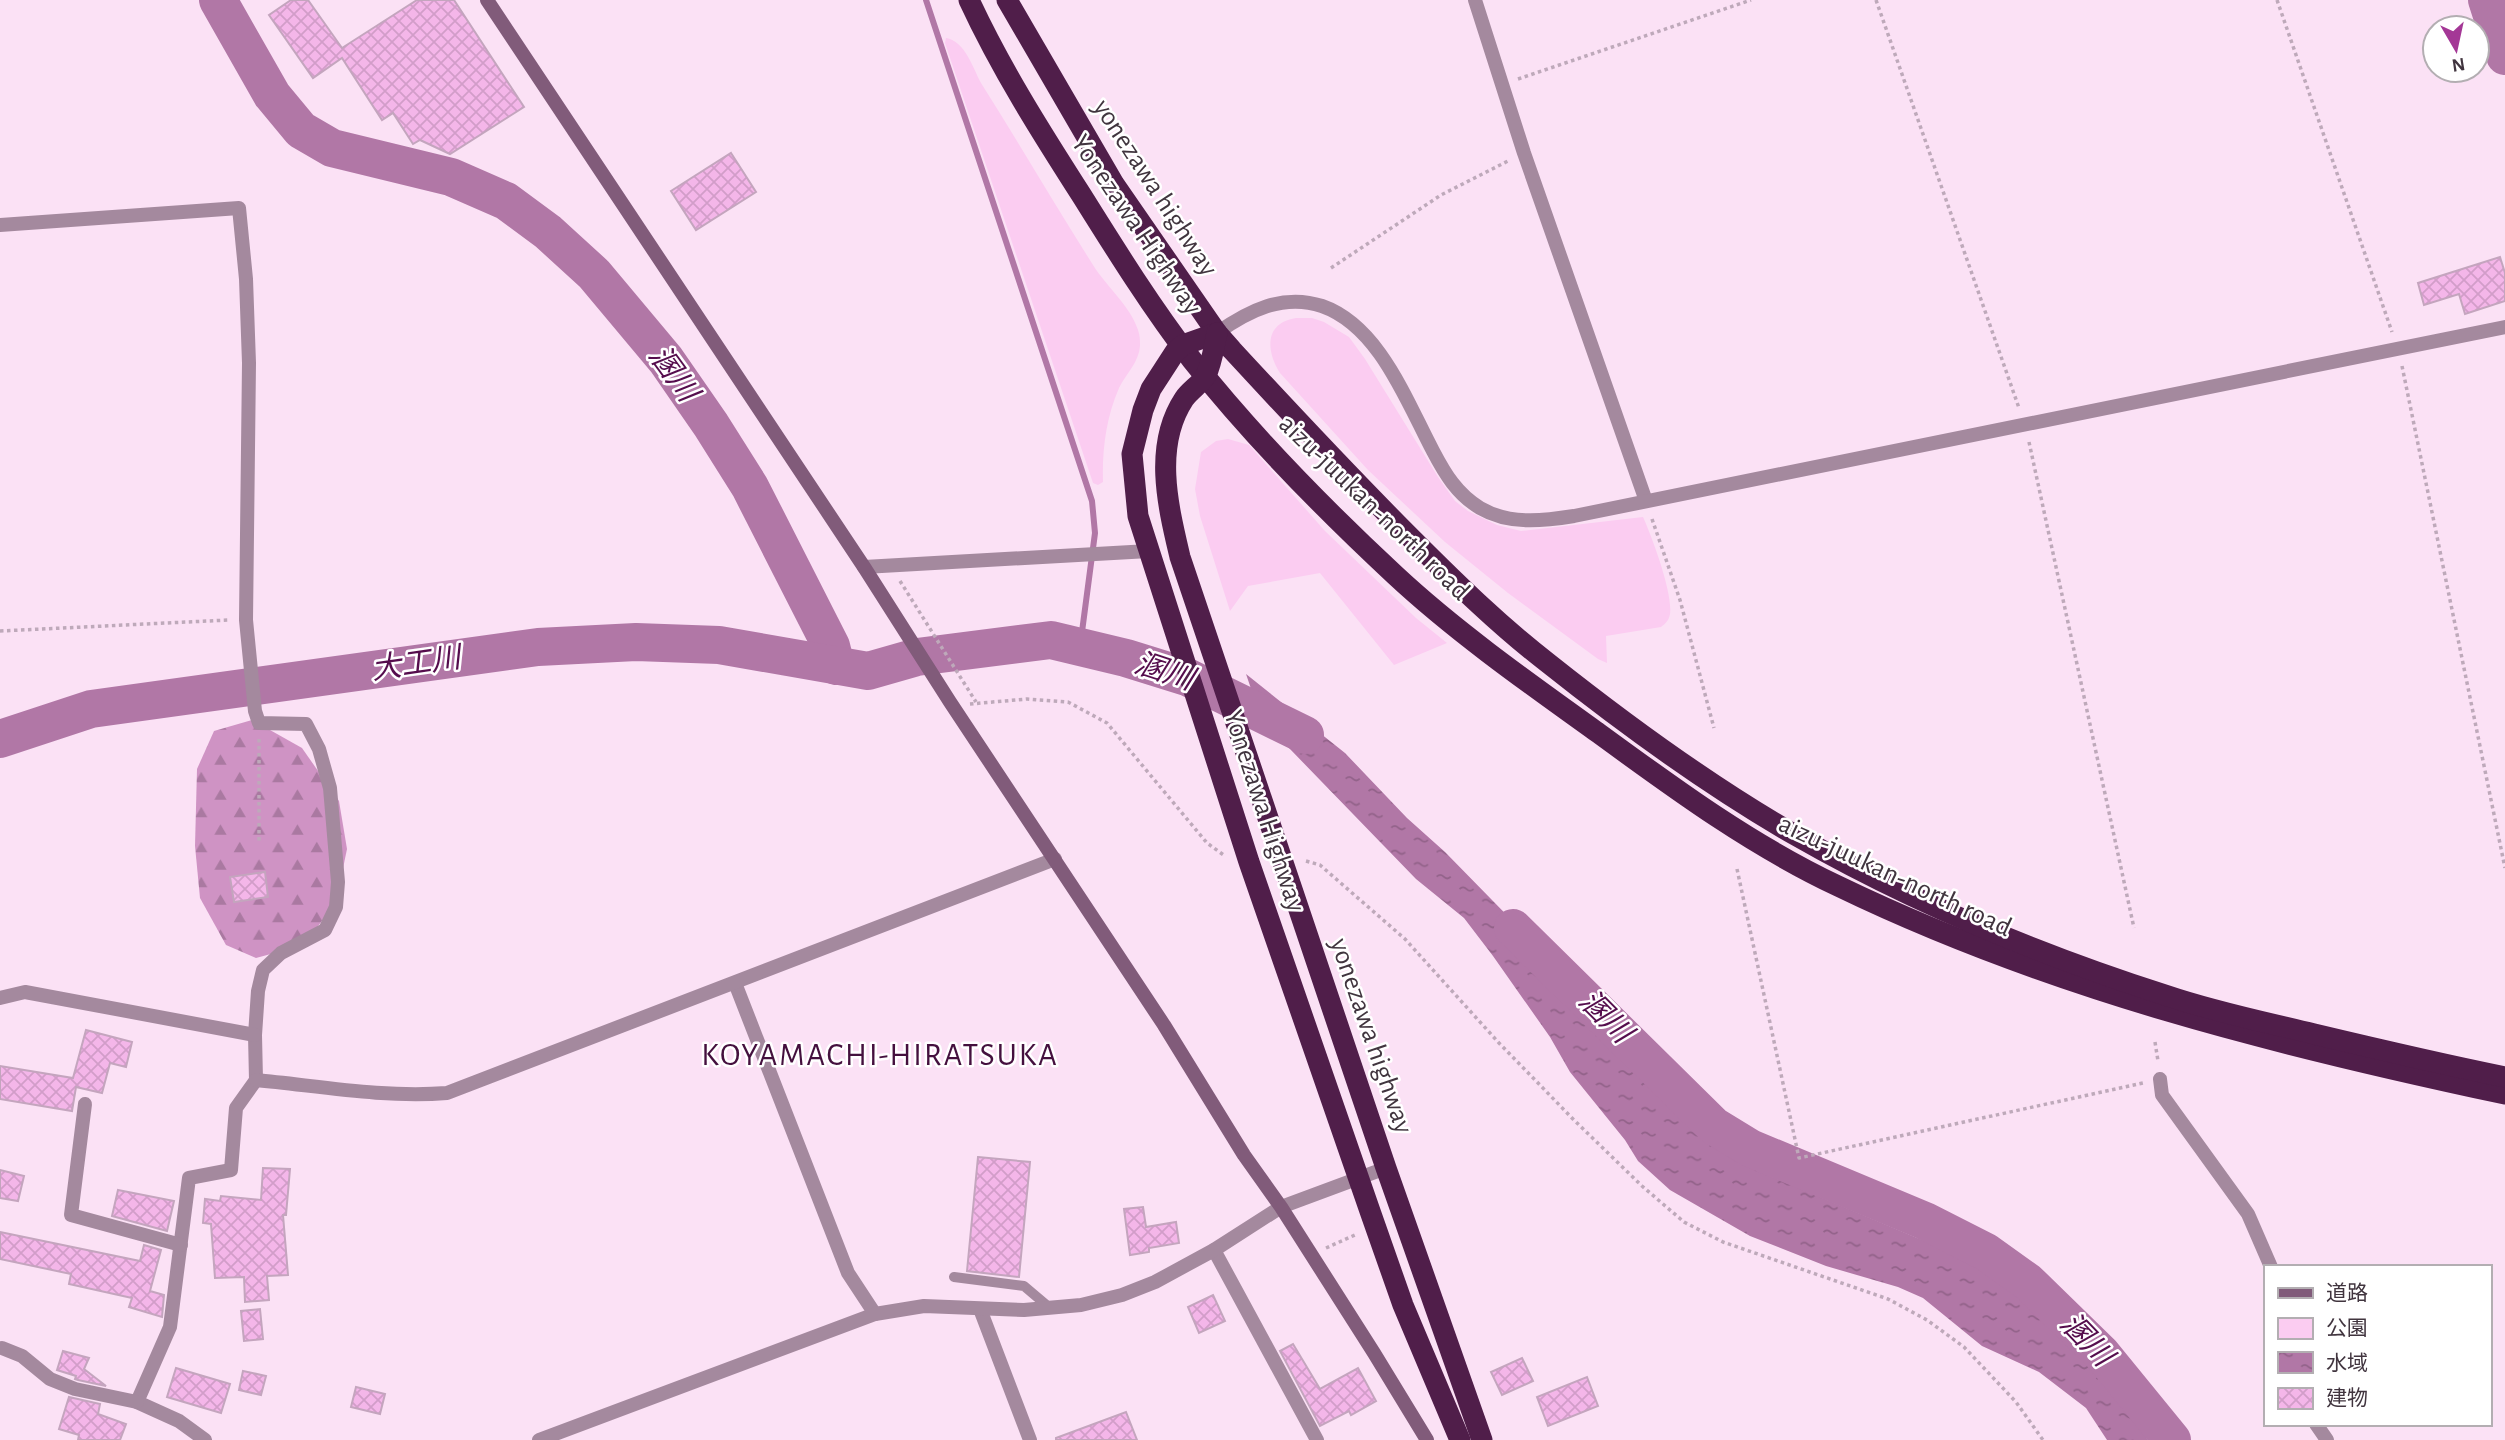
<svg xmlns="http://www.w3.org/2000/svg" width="2505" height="1440" font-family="'Alegreya Sans','Noto Sans JP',sans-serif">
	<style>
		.green { fill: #fbccf1 }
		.forest { fill: url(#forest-firs) }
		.water { fill: url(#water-ripples) }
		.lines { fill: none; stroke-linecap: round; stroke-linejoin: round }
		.stream { stroke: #b177a6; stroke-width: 6 }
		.river { stroke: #b177a6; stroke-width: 38 }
		.building { fill: url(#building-cross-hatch); stroke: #c4a5be; stroke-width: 2 }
		.path { stroke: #bea9ba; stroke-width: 3.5; stroke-dasharray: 3.5 3.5; stroke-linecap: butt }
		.lane { stroke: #a4899e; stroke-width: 10 }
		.street { stroke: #a4899e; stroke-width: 14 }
		.secondary { stroke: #815b7a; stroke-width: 14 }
		.highway { stroke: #501e4a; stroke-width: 21 }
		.labels { text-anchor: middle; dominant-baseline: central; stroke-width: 5; stroke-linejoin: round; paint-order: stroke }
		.street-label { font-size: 28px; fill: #41353f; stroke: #fff }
		.water-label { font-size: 30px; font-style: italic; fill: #550d4d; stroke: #fff }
		.quarter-label { font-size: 32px; letter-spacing: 2px; fill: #44103e; stroke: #fff }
	</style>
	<defs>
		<pattern id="forest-firs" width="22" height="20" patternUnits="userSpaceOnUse" patternTransform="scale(1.75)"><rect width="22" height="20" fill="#cf93c4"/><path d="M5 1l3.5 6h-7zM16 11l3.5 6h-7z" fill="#aa79a1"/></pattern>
		<pattern id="water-ripples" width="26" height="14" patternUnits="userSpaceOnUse" patternTransform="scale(1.75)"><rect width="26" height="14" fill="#b177a6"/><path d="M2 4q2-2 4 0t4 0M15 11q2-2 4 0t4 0" fill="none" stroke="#926289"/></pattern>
		<pattern id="building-cross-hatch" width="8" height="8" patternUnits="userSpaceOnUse" patternTransform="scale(1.75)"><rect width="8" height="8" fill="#f4b6e9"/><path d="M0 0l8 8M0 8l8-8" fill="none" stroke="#d29dc9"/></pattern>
	</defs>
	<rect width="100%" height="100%" fill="#fbe1f5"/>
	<g class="green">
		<path d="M946 38C965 41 973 68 981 83 1019 143 1055 205 1093 265 1106 286 1131 307 1138 330 1140 335 1140 341 1140 346 1139 362 1126 374 1119 388 1106 418 1102 450 1103 482L1098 485 1093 483 945 43Z"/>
		<path d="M1296 318H1312L1324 322 1349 337 1365 359 1438 477 1455 501 1468 511 1497 525 1521 531 1643 517C1652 537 1673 593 1670 614 1669 620 1666 623 1661 627L1606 636 1607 663 1598 659 1508 593 1445 542 1368 470 1280 373C1266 351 1264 323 1296 318Z"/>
		<polygon points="1228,439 1249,445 1325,531 1416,618 1447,643 1394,665 1320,573 1248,586 1230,611 1200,516 1195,489 1201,452 1216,441"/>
	</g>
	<polygon class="forest" points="252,720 302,748 339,801 347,849 336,902 304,945 256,958 226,945 200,898 195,846 197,769 214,731"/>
	<polygon class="water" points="1246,674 1345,753 1407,818 1445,852 1532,941 1593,1024 1699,1130 1744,1165 1922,1240 1974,1264 2016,1288 2069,1336 2098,1369 2148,1440 2107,1440 2086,1408 2039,1372 1982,1346 1923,1298 1898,1287 1826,1266 1750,1236 1670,1190 1638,1161 1625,1140 1570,1072 1550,1037 1493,956 1464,918 1416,879 1289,748 1264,727"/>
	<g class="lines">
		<polyline class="stream" points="926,0 1092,501 1095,533 1080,647"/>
		<g class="river">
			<polyline points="218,0 272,95 301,130 332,148 451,177 506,201 548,232 594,274 666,360 711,425 750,487 831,646 836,666"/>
			<polyline points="2487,0 2505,56"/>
			<polyline points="0,739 91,709 538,647 636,642 719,645 868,671 917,657 1051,640 1126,658 1187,677 1305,735"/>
			<polyline points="1513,928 1714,1126 1750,1148 1925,1221 1986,1252 2028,1282 2101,1353 2172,1440"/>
		</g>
	</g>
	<g class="building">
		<polygon points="291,0 308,0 342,48 417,0 454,0 524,107 450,154 420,140 413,144 393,113 382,120 342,58 313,78 269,15"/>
		<polygon points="731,153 756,192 696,230 671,191"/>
		<polygon points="2500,257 2505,273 2505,301 2465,314 2459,294 2424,305 2418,283"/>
		<polygon points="265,872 268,897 234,902 230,877"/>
		<polygon points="86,1030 132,1042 126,1067 110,1063 102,1093 76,1087 72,1111 0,1099 0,1066 73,1078"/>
		<polygon points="978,1157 1030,1162 1019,1277 967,1271"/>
		<polygon points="263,1168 290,1169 286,1215 283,1215 288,1275 267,1276 269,1300 245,1302 244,1277 215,1278 211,1224 203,1223 205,1199 220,1201 221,1196 261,1200"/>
		<polygon points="0,1170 24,1176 18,1201 0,1198"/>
		<polygon points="118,1190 174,1201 167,1231 112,1216"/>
		<polygon points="1143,1207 1146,1227 1176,1222 1179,1243 1149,1248 1149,1252 1130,1255 1124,1209"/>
		<polygon points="0,1232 140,1261 144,1245 161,1250 150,1291 164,1295 162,1317 129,1307 132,1298 69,1284 71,1274 0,1259"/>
		<polygon points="1213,1295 1225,1321 1199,1333 1188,1307"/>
		<polygon points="260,1309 263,1339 244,1341 241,1311"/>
		<polygon points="1293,1344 1320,1389 1358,1368 1376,1401 1351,1415 1349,1411 1320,1426 1280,1351"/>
		<polygon points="63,1351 89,1358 84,1369 106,1386 78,1380 75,1379 76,1376 57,1370"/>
		<polygon points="1522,1358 1533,1381 1502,1395 1491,1372"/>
		<polygon points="176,1368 230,1384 221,1413 167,1397"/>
		<polygon points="243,1371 266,1376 261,1395 239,1390"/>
		<polygon points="1587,1377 1598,1406 1548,1426 1537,1397"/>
		<polygon points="356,1387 385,1394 380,1414 351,1407"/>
		<polygon points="69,1397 100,1404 98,1414 126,1424 120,1440 78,1440 79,1435 59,1429"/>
		<polygon points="1126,1412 1137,1440 1056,1440 1056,1438"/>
	</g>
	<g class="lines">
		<g class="path">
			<polyline points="1876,0 2019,408"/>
			<polyline points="2277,0 2392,332"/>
			<polyline points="1518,79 1751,0"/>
			<polyline points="1331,268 1441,195 1510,160"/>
			<polyline points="2402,366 2505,868"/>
			<polyline points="2029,442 2134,928"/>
			<polyline points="1652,519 1680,600 1714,728"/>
			<polyline points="900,581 976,702"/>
			<polyline points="0,631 229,620"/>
			<polyline points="970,704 1027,699 1068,702 1107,723 1207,843 1225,856"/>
			<polyline points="259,739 259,844"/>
			<polyline points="1306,861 1320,865 1405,939 1499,1043 1574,1120 1642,1186 1684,1222 1723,1242 1888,1299 1927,1320 1964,1347 2016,1402 2043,1440"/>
			<polyline points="1737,869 1799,1158 2143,1083"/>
			<polyline points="2155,1042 2158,1061"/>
			<polyline points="1326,1248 1357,1234"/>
		</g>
		<polyline class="lane" points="954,1277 1024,1286 1050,1308"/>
		<g class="street">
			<polyline points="1475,0 1524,153 1646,501"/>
			<polyline points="0,225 239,208 246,279 249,363 246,620 255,711 259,723 306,724 319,749 330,788 338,882 336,907 325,930 281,953 263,970 258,991 255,1035 256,1080 236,1108 231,1170 189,1178 170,1327 137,1402 179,1421 205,1440"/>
			<path d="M1217 333C1248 311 1283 293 1322 306 1379 326 1406 400 1433 451 1445 474 1457 494 1480 508 1509 525 1543 521 1574 516L2505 327"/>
			<polyline points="864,567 1149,551"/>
			<polyline points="735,983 848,1273 875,1314"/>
			<polyline points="0,998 25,992 255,1035"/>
			<polyline points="2160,1079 2162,1095 2248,1214 2271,1267"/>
			<path d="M256 1080C319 1086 384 1098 447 1093L1055 859"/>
			<polyline points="85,1104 71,1215 181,1245"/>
			<polyline points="1214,1250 1317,1440"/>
			<polyline points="980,1309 1030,1440"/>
			<polyline points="2,1348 22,1356 50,1379 75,1389 137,1402"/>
			<polyline points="2316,1424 2327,1440"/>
			<polyline points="539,1440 875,1314 924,1306 1024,1310 1081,1305 1122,1295 1155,1282 1214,1250 1281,1207 1386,1168"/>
		</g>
		<polyline class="secondary" points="487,0 864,567 950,702 1164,1025 1244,1155 1281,1207 1374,1353 1427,1440"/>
		<g class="highway">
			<path d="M969 0C1001 69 1041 132 1082 196 1117 252 1152 308 1192 360 1253 437 1323 508 1395 575 1455 631 1530 684 1597 732 1675 789 1751 845 1838 886 2051 989 2275 1045 2505 1094"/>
			<path d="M1007 0 1114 184 1217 333 1232 350C1292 415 1352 479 1414 541 1457 584 1500 626 1548 663 1626 725 1708 785 1795 835 1912 902 2040 955 2168 996 2215 1012 2265 1022 2314 1034 2377 1049 2441 1064 2505 1077"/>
			<polyline points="1217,333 1183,345 1175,352 1151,389 1143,410 1132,454 1138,516 1249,862 1371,1214 1403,1305 1460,1440"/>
			<path d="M1217 333C1214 346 1212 363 1206 375 1201 384 1190 390 1184 399 1153 446 1168 506 1180 557L1386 1168 1482 1440"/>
		</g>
	</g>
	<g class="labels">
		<g class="street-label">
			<text transform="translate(1155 188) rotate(57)">yonezawa highway</text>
			<text transform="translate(1136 225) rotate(56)">Yonezawa Highway</text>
			<text transform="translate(1374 508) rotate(44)">aizu-juukan-north road</text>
			<text transform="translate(1264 811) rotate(72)">Yonezawa Highway</text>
			<text transform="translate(1895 876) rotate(25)">aizu-juukan-north road</text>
			<text transform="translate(1371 1036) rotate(71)">yonezawa highway</text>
		</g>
		<g class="water-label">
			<text transform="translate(673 374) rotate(54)">溷川</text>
			<text transform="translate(416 664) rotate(-8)">大工川</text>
			<text transform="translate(1164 672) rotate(18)">溷川</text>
			<text transform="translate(1605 1017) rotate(45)">溷川</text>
			<text transform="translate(2086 1340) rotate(46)">溷川</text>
		</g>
		<g class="quarter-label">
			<text x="880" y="1055">KOYAMACHI-HIRATSUKA</text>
		</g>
	</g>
	<rect x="2264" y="1265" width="228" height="161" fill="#ffffff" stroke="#b3aeb2" stroke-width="2"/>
	<rect x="2278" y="1288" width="35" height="10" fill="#815b7a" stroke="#b3aeb2" stroke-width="2"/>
	<text x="2326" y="1300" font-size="21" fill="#41353f">道路</text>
	<rect x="2278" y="1318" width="35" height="21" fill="#fbccf1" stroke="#b3aeb2" stroke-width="2"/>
	<text x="2326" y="1335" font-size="21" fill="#41353f">公園</text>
	<rect x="2278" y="1352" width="35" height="21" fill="url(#water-ripples)" stroke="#b3aeb2" stroke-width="2"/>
	<text x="2326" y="1370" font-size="21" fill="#41353f">水域</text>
	<rect x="2278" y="1388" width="35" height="21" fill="url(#building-cross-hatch)" stroke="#b3aeb2" stroke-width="2"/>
	<text x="2326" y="1405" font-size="21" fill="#41353f">建物</text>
	<g transform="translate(2456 49) rotate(171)"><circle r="33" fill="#ffffff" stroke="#b3aeb2" stroke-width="2"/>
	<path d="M0-5L12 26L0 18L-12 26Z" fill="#a43796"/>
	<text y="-10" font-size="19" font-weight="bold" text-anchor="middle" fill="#41353f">N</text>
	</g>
</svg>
